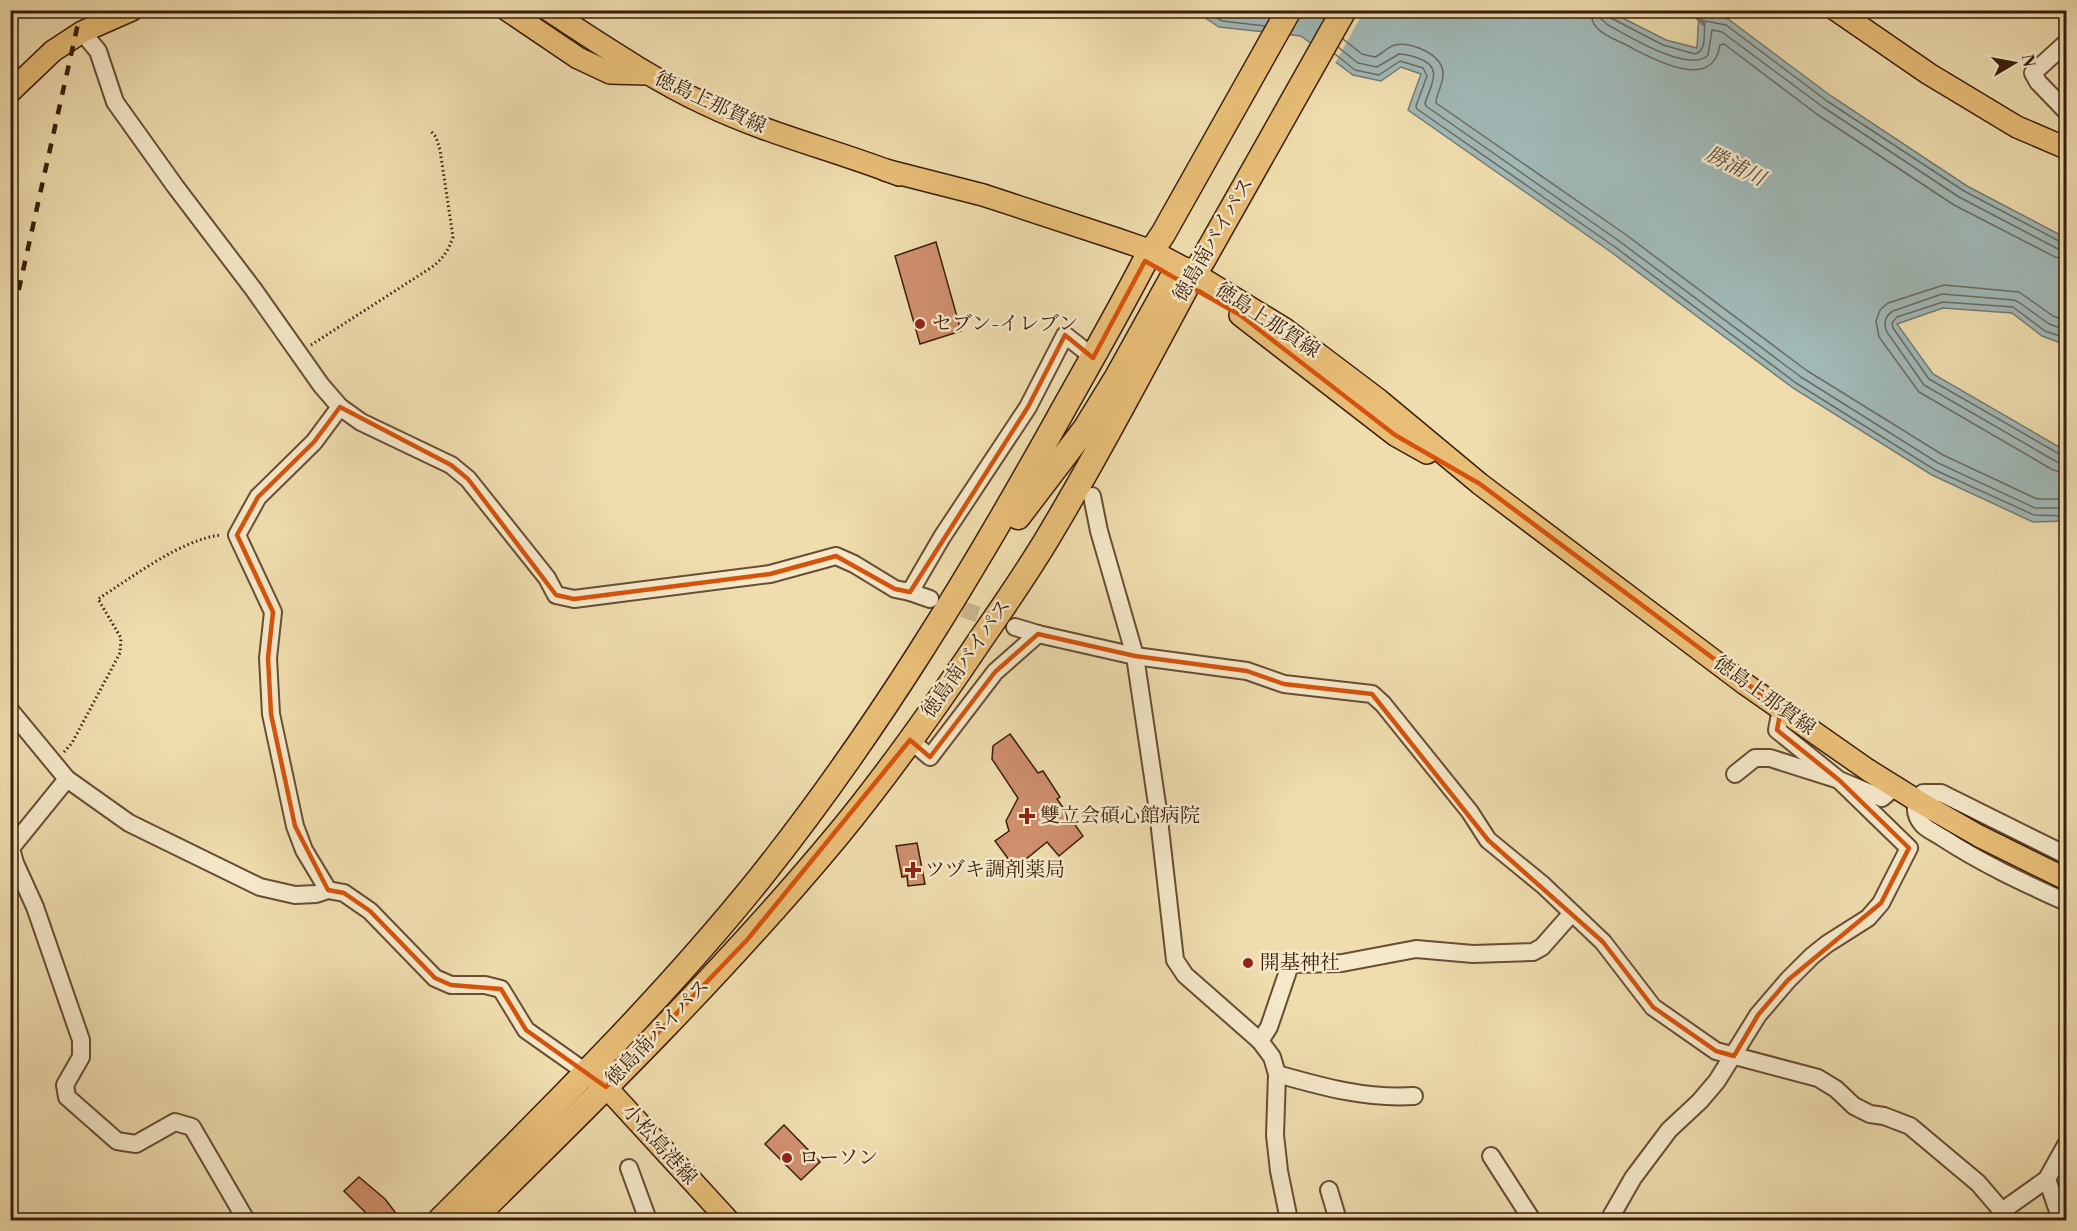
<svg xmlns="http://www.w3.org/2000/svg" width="2077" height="1231" font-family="'Libre Bodoni','Noto Serif JP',serif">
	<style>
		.water { fill: #a0b8b6; stroke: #777a72; stroke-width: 1.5 }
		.pier { fill: #efddae }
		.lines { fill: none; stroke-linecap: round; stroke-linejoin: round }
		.shore { stroke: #6d6a61; stroke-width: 1.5 }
		.stream { stroke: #777a72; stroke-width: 5 }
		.building { fill: #d0906e; stroke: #3a1d0c; stroke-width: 1.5 }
		.minor-tunnel { stroke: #cbb78e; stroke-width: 16; stroke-dasharray: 16 8; stroke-linecap: butt }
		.minor-casing { stroke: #674d34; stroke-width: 20 }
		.major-casing { stroke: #3a1d0c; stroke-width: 24 }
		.highway-casing { stroke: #3a1d0c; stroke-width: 27 }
		.path { stroke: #3a1d0c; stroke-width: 3; stroke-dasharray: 1.5 3; stroke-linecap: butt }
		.minor { stroke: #f5e9ca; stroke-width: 16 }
		.major { stroke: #e8be77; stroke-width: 21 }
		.highway { stroke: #e8be77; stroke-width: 24 }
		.rail { stroke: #3a1d0c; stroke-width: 4.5; stroke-dasharray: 10 10; stroke-linecap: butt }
		.marked { fill: none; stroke: #d7530c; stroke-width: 4.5; stroke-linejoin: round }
		.poi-dot { fill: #8f2418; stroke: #f5e9ca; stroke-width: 2 }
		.labels { text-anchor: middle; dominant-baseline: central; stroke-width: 5; stroke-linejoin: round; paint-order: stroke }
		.street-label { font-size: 20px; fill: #3a1d0c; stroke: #f5e9ca }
		.poi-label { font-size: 20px; fill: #3a1d0c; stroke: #f5e9ca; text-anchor: start }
		.water-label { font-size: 21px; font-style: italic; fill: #594c3f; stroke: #f5e9ca }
	</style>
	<rect width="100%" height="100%" fill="#efddae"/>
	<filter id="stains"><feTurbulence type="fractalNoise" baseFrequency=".00333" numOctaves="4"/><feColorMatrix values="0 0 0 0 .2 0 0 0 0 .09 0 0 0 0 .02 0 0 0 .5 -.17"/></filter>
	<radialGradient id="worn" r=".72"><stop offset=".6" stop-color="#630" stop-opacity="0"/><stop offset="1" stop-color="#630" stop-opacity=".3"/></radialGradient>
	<polygon class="water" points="1195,11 1609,11 1666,40 1697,48 1699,12 1728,19 1831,96 1967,186 2066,238 2066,345 2042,336 2012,313 1943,308 1897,324 1933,374 2066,451 2066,521 2033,522 1932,475 1793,388 1611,252 1408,110 1421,74 1401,67 1381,81 1353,75 1301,36 1219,27"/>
	<polygon class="pier" points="1332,11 1364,11 1334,65 1311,47"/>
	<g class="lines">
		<g class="shore">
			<polyline points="1205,10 1222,21 1265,26"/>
			<path d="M1591 10C1591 17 1592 23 1597 28 1605 37 1620 41 1630 47 1655 60 1713 92 1720 45L1724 44 1818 115 1954 205 2055 257 2066 260"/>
			<path d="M1600 10 1601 19 1608 25C1628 36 1690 74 1708 55L1712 30 1722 32 1823 107 1959 197 2058 249 2066 251"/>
			<path d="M1608 10 1611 18 1663 45 1695 54C1708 50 1703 32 1705 21L1726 25 1827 101 1964 191 2061 242 2066 243"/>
			<path d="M1343 39 1362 54 1375 57C1382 54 1387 47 1395 45 1412 41 1444 55 1443 75 1443 85 1436 94 1436 103L1625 234 1806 370 1943 455 2037 499H2066"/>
			<path d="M1338 47 1358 63 1377 67 1399 54C1406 54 1412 56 1418 58 1444 67 1431 85 1425 103L1426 106 1619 241 1801 377 1938 463 2035 508H2066"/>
			<polyline points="1335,54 1355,70 1379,75 1400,61 1423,68 1427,76 1416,106 1417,109 1615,247 1796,383 1935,470 2034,515 2066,516"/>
			<polyline points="2066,321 2053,316 2019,292 1944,285 1888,303 1880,310 1876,321 1879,337 1919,392 2053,470 2066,473"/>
			<path d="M2066 330 2049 324 2020 303 2014 300 1942 294 1893 311C1885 316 1883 324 1887 332L1924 385 2057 462 2066 464"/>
			<polyline points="2066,338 2045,331 2013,307 1943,302 1897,317 1892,323 1893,328 1929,379 2061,455 2066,456"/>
		</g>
		<polyline class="stream" points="1691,10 1703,23"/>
	</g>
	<g class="building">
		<polygon points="936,242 961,331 920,344 895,256"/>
		<polygon points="1010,734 1038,773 1043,771 1060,797 1057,799 1083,836 1059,856 1047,842 1015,868 995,841 1009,831 1006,821 1018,798 992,759 993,746"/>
		<polygon points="917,843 925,884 908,886 907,876 902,877 896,846"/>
		<polygon points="784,1125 820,1162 801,1180 765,1144"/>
		<polygon points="359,1177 385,1199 402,1221 374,1221 344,1191"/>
	</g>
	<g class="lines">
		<polyline class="minor-tunnel" points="940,602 1004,623"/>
		<g class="minor-casing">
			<g id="minor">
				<polyline points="82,32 98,51 115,102 175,186 254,290 321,385 340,407 361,422 451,465 468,479 547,578 556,595 574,599 770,574 836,556 854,564 895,589 910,592"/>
				<polyline points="2066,43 2033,73 2038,82 2066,111"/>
				<polyline points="1092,496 1099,531 1135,656 1158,811 1175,960 1185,975 1260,1041 1272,1057 1277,1074 1275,1135 1279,1171 1289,1220"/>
				<polyline points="930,599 910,592 942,537 1028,407 1065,335 1093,357"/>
				<polyline points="1038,634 1135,656 1247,671 1284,684 1372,694 1383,704 1470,812 1488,840 1543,885 1603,942 1653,1007 1716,1051 1818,1078 1836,1089 1854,1106 1870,1114 1884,1116 1910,1126 1978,1183 2002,1211 2047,1179"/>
				<polyline points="1781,709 1777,730 1839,780 1882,798 1895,787"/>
				<polyline points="10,710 67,779 129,823 260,887 295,895 316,894 328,890 344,893 370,911 435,978 451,985 485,985 501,989 526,1030 587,1073"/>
				<polyline points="910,740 930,757 995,672 1038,634 1015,627"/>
				<polyline points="67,779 11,848 15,863 35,907 81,1040 81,1057 65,1085 67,1097 117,1141 136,1144 175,1122 192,1127 246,1220"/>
				<path d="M2066 855 1941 793H1923C1914 802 1913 814 1923 825 1928 830 1937 834 1943 838 1981 863 2024 883 2066 902"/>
				<polyline points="328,890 304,850 295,826 271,714 268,658 273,612 237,535 258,497 314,442 340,407"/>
				<polyline points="1260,1041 1269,1027 1289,968 1293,964 1342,963 1416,949 1473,954 1533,952 1542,947 1572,913"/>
				<path d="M1277 1074C1323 1087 1366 1099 1414 1096"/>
				<polyline points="1491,1156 1532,1220"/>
				<polyline points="629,1168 648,1220"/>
				<polyline points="1329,1190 1338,1220"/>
				<polyline points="1609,1220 1633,1178 1669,1130 1700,1101 1717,1081 1758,1015 1788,980 1812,956 1827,944 1868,918 1881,903 1909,848 1839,780 1770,758 1755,758 1735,774"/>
				<polyline points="2061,1220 2047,1179 2066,1145"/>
			</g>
		</g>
		<g class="major-casing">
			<g id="major">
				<polyline points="507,10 578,58 610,73 647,74"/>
				<path d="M548 10C599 43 650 78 705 104 767 134 835 150 899 175"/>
				<polyline points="1836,10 1929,74 2017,127 2066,148"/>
				<polyline points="10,92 53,51 82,32 132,10"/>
				<polyline points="885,170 983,195 1117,239 1152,251 1195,274 1285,329 1379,400 1480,484 1745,684 1868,770 1916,800 1979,836 2066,879"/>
				<polyline points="1240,315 1395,435 1427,453"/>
				<polyline points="593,1077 606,1087 728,1220"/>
			</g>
		</g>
		<g class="highway-casing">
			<g id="highway">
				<polyline points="1018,517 1085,429 1117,377 1173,276 1179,271 1186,270"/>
				<path d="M440 1220C550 1110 662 1000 760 878 874 735 969 579 1058 419 1087 367 1117 315 1145 261L1163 234 1289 10"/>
				<path d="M472 1220C598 1096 724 972 837 836 889 773 936 706 981 639 1006 603 1031 567 1053 529 1101 449 1144 366 1188 284L1203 260 1344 10"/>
			</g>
		</g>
		<g class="path">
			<path d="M311 345 429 269C442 260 448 252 453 237L440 150 436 137 430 130"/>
			<path d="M64 752 72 743 120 653 121 638 98 599C131 578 182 539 221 535"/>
		</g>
		<use href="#minor" class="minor"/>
		<use href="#major" class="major"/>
		<use href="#highway" class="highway"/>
		<polyline class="rail" points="10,329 81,10"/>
	</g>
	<path class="marked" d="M1145 261 1240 315 1395 435 1480 484 1781 709 1777 730 1839 780 1909 848 1881 903 1788 980 1758 1015 1734 1056 1716 1051 1653 1007 1603 942 1488 840 1372 694 1284 684 1247 671 1135 656 1038 634 995 672 930 757 910 740 747 940 606 1087 526 1030 501 989 451 985 435 978 370 911 344 893 328 890 295 826 271 714 268 658 273 612 237 535 258 497 314 442 340 407 451 465 468 479 556 595 574 599 770 574 836 556 895 589 910 592 1028 407 1065 335 1093 358Z"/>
	<g class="poi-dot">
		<circle cx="920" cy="324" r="6"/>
		<path d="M1024 807h6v6h6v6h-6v6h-6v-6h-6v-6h6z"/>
		<path d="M910 861h6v6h6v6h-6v6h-6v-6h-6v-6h6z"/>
		<circle cx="1248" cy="963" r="6"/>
		<circle cx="787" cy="1158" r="6"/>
	</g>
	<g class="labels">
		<g class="street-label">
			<text transform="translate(710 103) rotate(25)">徳島上那賀線</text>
			<text transform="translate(1214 240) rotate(-60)">徳島南バイパス</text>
			<text transform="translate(1267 321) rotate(33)">徳島上那賀線</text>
			<text transform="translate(967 659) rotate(-55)">徳島南バイパス</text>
			<text transform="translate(1764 696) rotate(36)">徳島上那賀線</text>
			<text transform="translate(658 1033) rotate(-46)">徳島南バイパス</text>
			<text transform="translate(659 1145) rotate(48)">小松島港線</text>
		</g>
		<g class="poi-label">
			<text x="932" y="324">セブン-イレブン</text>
			<text x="1040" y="816">雙立会碩心館病院</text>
			<text x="925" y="870">ツヅキ調剤薬局</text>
			<text x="1260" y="963">開基神社</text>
			<text x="799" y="1158">ローソン</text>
		</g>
		<g class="water-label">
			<text transform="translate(1735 167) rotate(26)">勝浦川</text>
		</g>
	</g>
	<rect width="2077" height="1231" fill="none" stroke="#efddae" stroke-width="36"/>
	<rect x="12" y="12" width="2053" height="1207" fill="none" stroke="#3a1d0c" stroke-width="3"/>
	<rect x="18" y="18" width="2041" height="1195" fill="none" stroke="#3a1d0c" stroke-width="1.5"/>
	<g transform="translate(2014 63) rotate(80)" stroke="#f5e9ca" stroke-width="4.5" paint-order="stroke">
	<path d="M0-4.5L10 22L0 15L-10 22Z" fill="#3a1d0c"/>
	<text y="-9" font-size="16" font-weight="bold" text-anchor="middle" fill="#3a1d0c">N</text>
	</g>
	<rect width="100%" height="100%" filter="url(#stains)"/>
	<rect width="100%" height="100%" fill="url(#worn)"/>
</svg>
